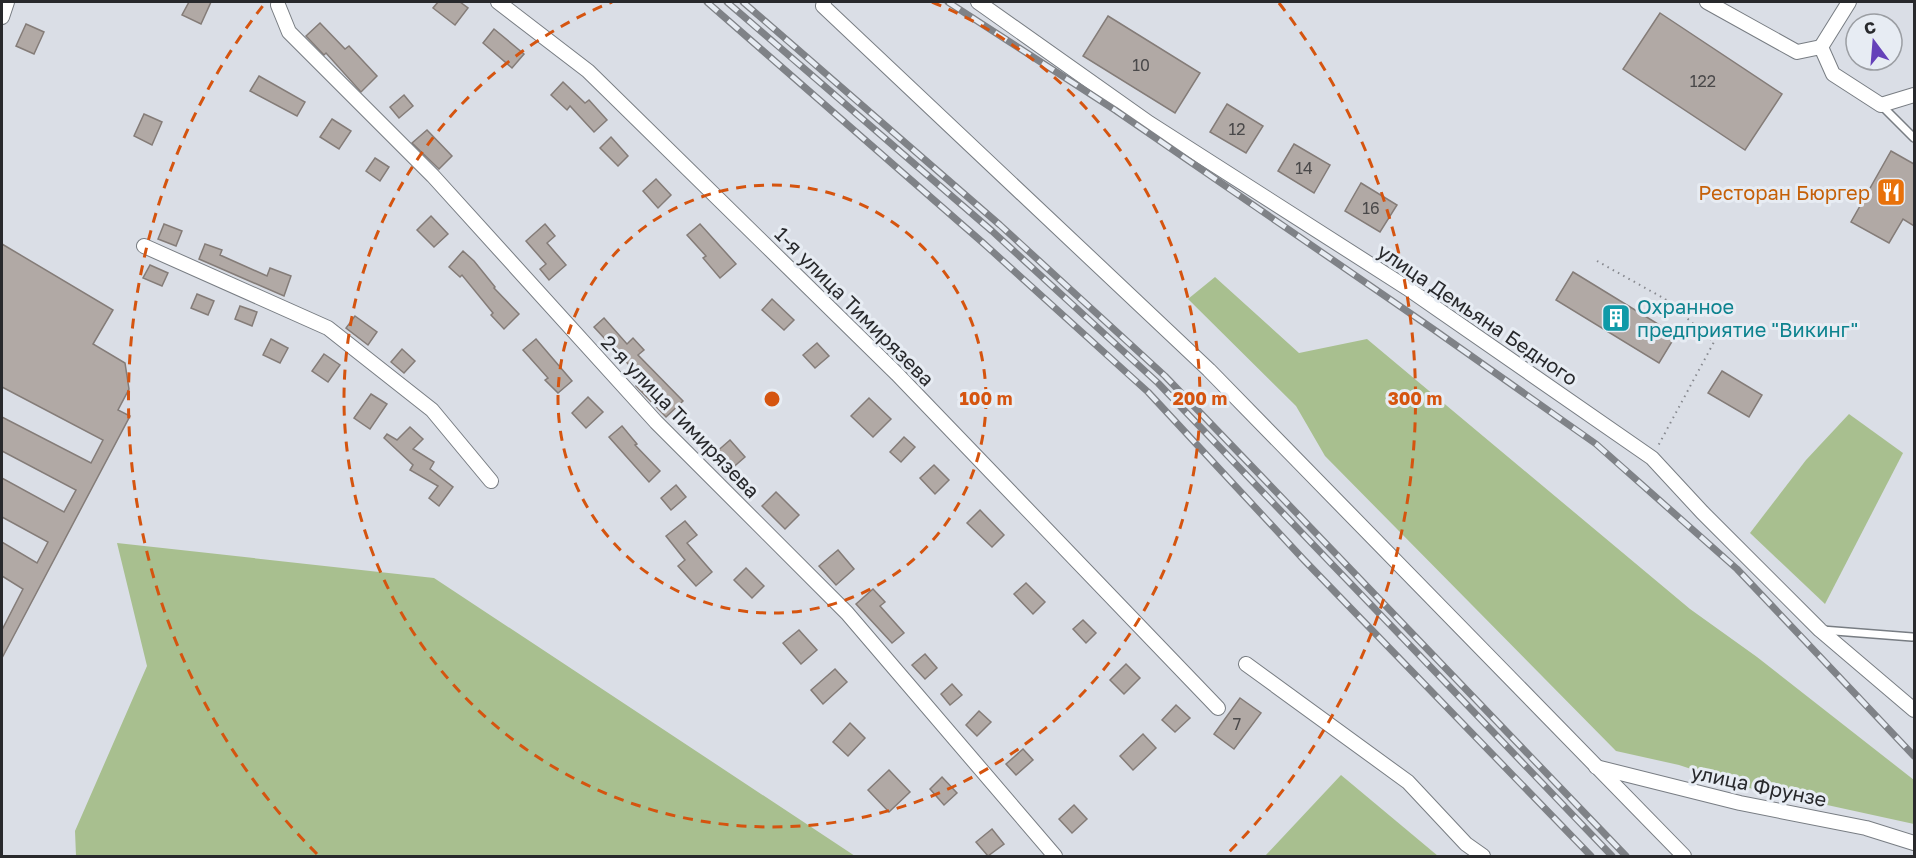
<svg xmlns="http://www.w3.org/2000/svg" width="1916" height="858" font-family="'Golos Text',sans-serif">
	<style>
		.green { fill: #a8bf8f }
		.building { fill: #b1a9a5; stroke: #847c78; stroke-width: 1.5 }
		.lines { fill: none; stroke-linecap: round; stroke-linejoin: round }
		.service-casing { stroke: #787d83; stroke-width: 10 }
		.minor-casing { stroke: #787d83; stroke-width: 16 }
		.path { stroke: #87898f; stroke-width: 2; stroke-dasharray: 1.5 4.5; stroke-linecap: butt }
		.service { stroke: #fff; stroke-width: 7 }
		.minor { stroke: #fff; stroke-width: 14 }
		.rail-casing { stroke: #7f8287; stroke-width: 7 }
		.rail { stroke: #e7ecf3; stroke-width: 4.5; stroke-dasharray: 14; stroke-linecap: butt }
		.ring { fill: none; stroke: #d5540f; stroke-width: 3; stroke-dasharray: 10 8 }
		.labels { text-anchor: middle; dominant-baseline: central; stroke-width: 6; stroke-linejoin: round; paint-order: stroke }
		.number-label { font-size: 16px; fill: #4a494a }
		.food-label { font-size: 20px; fill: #c56008; stroke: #e7ecf3; text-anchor: end }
		.street-label { font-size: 20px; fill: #28292c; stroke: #e7ecf3 }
		.culture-label { font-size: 20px; fill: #0d838f; stroke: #e7ecf3; text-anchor: start }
		.centre { fill: #d5540f; stroke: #e7ecf3; stroke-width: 3 }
		.ring-label { font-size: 18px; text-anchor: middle; font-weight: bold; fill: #d5540f; stroke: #e7ecf3; stroke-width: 6; stroke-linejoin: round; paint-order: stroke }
	</style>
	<rect width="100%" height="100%" fill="#dadee6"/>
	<g class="green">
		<polygon points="1215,277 1299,353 1367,339 1690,609 1757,657 1914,780 1914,824 1749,788 1679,765 1616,751 1325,456 1296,406 1188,299"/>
		<polygon points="1849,414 1903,453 1825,604 1750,533 1806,460"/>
		<polygon points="117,543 434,578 855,856 76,856 75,831 147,666"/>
		<polygon points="1341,775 1438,856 1265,856"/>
	</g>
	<g class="building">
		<polygon points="189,2 211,2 201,24 182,15"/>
		<polygon points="438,2 460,2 468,8 455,25 433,8"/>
		<polygon points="1660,13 1782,94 1745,150 1623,69"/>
		<polygon points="1108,16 1200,73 1175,113 1083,56"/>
		<polygon points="320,23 345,49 349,46 377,76 361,92 326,53 324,55 306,36"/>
		<polygon points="26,24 44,32 34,54 16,46"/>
		<polygon points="494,29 524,54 512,68 483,43"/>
		<polygon points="259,76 305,102 297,116 250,91"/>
		<polygon points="563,82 585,103 589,100 607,120 594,132 570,106 567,110 551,95"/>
		<polygon points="404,95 413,106 399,118 390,107"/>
		<polygon points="1227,104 1263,126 1246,153 1210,132"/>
		<polygon points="144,114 162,122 152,145 134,136"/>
		<polygon points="332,119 351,131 339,149 320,137"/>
		<polygon points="427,130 452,156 439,169 412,143"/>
		<polygon points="611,137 628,156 618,166 600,148"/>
		<polygon points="1294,144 1330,165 1314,193 1278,171"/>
		<polygon points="1891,151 1914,164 1914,226 1903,219 1889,243 1851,222"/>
		<polygon points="375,158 389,167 380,181 366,171"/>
		<polygon points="656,179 671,195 658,208 643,191"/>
		<polygon points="1361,183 1397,205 1380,232 1345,211"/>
		<polygon points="431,216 448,234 434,247 417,230"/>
		<polygon points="164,224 182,231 176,246 158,239"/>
		<polygon points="545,224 555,236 547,243 566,265 549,280 540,269 546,264 526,241"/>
		<polygon points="700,224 736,264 720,278 703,258 706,256 687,235"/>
		<polygon points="2,244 113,310 93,344 125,363 129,389 118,410 130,416 2,658 2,630 23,589 2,576 2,542 37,563 48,542 2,517 2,478 64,512 76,490 2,451 2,417 91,463 103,440 2,387"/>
		<polygon points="205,244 222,250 220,255 267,276 270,268 291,276 284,296 199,259"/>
		<polygon points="463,251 474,261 495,287 494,288 519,314 504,329 491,315 493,313 462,275 460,277 449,267"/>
		<polygon points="150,265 168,273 162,286 143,278"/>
		<polygon points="1573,272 1676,335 1659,363 1556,300"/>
		<polygon points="197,294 214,301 208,315 191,308"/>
		<polygon points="772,299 794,320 784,330 762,310"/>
		<polygon points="240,306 257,312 252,326 235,319"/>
		<polygon points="355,316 377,332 368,345 346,328"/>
		<polygon points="604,318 627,344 633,338 644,350 638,355 683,401 666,417 636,386 642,379 594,327"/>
		<polygon points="271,339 288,348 280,363 263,355"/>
		<polygon points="536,339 572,381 558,393 545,380 548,378 523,350"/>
		<polygon points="817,343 829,356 815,368 803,355"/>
		<polygon points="402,349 415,361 404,373 391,362"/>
		<polygon points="324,354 340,365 328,382 312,371"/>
		<polygon points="1722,371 1762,395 1749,417 1708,393"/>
		<polygon points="371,394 387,404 370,429 354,418"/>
		<polygon points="588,397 603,412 586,428 572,413"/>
		<polygon points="869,398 891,419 873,437 851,416"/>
		<polygon points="622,426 637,444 635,445 660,471 649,482 609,437"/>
		<polygon points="410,427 423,439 413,449 434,462 430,469 453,487 439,506 429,498 438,486 410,470 413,465 384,438 387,434 397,440"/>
		<polygon points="904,437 915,447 901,462 890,452"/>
		<polygon points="730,440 745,457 729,471 714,454"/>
		<polygon points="934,465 949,480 935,494 920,478"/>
		<polygon points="676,485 686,497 671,510 661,498"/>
		<polygon points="776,492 799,515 785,529 762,506"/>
		<polygon points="980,510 1004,535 992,547 967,523"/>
		<polygon points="685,521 697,535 687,543 712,572 696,586 678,566 685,560 666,536"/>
		<polygon points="838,550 854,569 836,585 819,566"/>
		<polygon points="746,568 764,586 752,598 734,580"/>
		<polygon points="1026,583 1045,602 1033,614 1014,594"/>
		<polygon points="873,589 885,602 880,606 904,633 892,643 856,604"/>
		<polygon points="1083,620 1096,633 1086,643 1073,629"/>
		<polygon points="799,630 817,650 801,664 783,643"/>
		<polygon points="925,654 937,668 925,679 912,665"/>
		<polygon points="1126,664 1140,678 1124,694 1110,680"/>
		<polygon points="835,669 847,682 823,704 811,690"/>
		<polygon points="952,684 962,695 950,705 941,694"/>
		<polygon points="1240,698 1261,713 1234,749 1214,734"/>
		<polygon points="1176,705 1190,718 1175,732 1162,720"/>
		<polygon points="979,711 991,722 977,736 966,725"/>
		<polygon points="850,723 865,738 848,756 833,742"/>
		<polygon points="1143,734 1156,748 1133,770 1120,756"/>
		<polygon points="1023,749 1033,760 1016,775 1006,764"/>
		<polygon points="889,770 910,792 889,812 868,790"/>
		<polygon points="942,777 957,793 944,805 930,789"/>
		<polygon points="1074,805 1087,819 1072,833 1059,819"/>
		<polygon points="992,829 1004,844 988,856 976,842"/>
	</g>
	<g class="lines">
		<g class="service-casing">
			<g id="service">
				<polyline points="1881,105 1914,138"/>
				<polyline points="1822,630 1912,637"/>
			</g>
		</g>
		<g class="minor-casing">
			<g id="minor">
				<polyline points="498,2 588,71 897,374 1218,708"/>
				<polyline points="824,2 823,6 1209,370 1684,856"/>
				<polyline points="978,2 1149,123 1407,288 1652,458 1702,512 1820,630 1914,710"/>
				<polyline points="1707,2 1797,52 1821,47 1833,74 1881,105 1914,95"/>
				<polyline points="278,5 289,32 433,176 656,422 847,613 1055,856"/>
				<polyline points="2,17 7,2"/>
				<polyline points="1821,47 1849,2"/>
				<polyline points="144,246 328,328 432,410 491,481"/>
				<polyline points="1246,664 1408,782 1466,844 1483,856"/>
				<polyline points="1596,767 1740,803 1866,828 1914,843"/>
			</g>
		</g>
		<polyline class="path" points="1597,261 1665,299 1714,342 1658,446"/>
		<use href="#service" class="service"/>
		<use href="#minor" class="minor"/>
		<g class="rail-casing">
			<g id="rail">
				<polyline points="707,2 982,242 1148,392 1304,560 1591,856"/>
				<polyline points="727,2 992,231 1158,383 1612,856"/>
				<polyline points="743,2 1000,225 1165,376 1626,856"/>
				<polyline points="948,2 1115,110 1433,329 1596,444 1737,569 1914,756"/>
			</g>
		</g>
		<use href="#rail" class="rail"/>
	</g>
	<g class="ring">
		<circle cx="772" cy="399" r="214"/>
		<path d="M932 2A428 428 0 1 1 612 2"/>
		<path d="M317 854A643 643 0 0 1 265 3M1279 3A643 643 0 0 1 1227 854"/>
	</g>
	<defs>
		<g id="restaurant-square" transform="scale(1.5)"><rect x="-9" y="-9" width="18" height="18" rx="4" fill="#e8710a" stroke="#e7ecf3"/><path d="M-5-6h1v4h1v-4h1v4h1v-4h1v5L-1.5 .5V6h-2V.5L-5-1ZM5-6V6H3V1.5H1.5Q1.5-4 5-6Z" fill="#fff"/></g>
		<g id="building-square" transform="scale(1.5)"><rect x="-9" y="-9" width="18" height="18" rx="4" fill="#0f9aa8" stroke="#e7ecf3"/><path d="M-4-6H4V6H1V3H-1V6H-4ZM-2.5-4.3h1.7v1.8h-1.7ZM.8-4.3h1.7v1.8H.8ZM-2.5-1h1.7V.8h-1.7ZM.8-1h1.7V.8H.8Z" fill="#fff"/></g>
	</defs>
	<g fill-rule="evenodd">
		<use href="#restaurant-square" x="1891" y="192"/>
		<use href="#building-square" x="1616" y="318"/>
	</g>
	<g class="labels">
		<g class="number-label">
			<text x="1141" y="65">10</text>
			<text x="1703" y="81">122</text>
			<text x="1237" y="129">12</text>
			<text x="1304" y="168">14</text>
			<text x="1371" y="208">16</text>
			<text x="1237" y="724">7</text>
		</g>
		<g class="food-label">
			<text x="1870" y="192">Ресторан Бюргер</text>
		</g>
		<g class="street-label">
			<text transform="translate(855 306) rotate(45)">1-я улица Тимирязева</text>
			<text transform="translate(1478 314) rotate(34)">улица Демьяна Бедного</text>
			<text transform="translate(681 416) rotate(46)">2-я улица Тимирязева</text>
			<text transform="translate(1759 785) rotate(12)">улица Фрунзе</text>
		</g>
		<g class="culture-label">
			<text x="1637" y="306">Охранное<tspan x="1637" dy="23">предприятие "Викинг"</tspan></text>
		</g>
	</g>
	<circle cx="772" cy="399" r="9" class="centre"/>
	<g class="ring-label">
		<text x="986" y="405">100 m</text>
		<text x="1200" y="405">200 m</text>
		<text x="1415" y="405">300 m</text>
	</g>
	<rect width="1916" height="858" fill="none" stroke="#28292c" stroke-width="6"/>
	<g transform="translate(1874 42) rotate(344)"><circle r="28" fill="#e7ecf3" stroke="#9b9ea3" stroke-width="1.5"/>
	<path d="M0-4.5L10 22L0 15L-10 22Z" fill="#6541b9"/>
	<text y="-9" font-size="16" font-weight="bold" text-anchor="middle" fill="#28292c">С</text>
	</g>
</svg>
